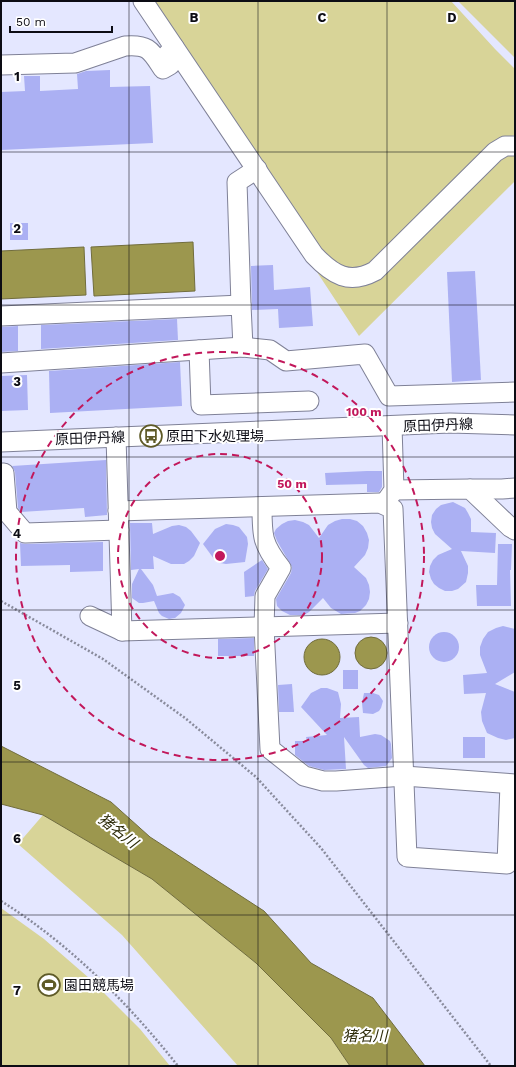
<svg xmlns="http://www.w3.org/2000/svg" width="516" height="1067" font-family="'Work Sans','Noto Sans JP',sans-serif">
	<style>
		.green { fill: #d8d498 }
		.water { fill: #9c974e; stroke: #716d3d }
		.building { fill: #abb0f3 }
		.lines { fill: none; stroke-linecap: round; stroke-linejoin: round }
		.minor-casing { stroke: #7f8197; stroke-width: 21 }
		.path { stroke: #898b9c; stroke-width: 2.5; stroke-dasharray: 2 2; stroke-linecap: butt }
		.minor { stroke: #fff; stroke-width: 19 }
		.grid { fill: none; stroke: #0c0c14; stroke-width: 1; stroke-opacity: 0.55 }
		.ring { fill: none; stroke: #c2185b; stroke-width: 2; stroke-dasharray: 7 5 }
		.labels { text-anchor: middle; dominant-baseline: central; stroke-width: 4; stroke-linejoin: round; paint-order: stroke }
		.street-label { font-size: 14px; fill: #0c0c14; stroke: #fff }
		.poi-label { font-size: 14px; fill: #0c0c14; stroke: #fff; text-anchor: start }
		.water-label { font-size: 15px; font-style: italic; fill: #2e2c0a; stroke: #fff }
		.grid-label { font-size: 13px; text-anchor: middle; font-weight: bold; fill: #0c0c14; stroke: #fff; stroke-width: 4; stroke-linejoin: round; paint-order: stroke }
		.centre { fill: #c2185b; stroke: #fff; stroke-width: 2 }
		.ring-label { font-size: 12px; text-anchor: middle; font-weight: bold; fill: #c2185b; stroke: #fff; stroke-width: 4; stroke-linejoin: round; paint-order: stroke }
	</style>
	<rect width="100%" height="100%" fill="#e4e7ff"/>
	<g class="green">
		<polygon points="149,1 451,1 495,49 515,69 515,135 504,138 379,259 356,270 328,261"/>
		<polygon points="458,1 515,1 515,58"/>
		<path d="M515 153V181L359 336 315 269C327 279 333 284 348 286L496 159Z"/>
		<polygon points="43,815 152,879 256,963 331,1038 350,1066 238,1066 122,935 18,844"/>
		<polygon points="1,908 44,939 89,978 140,1029 170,1066 1,1066"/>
	</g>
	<g class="water">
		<polygon points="193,242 195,291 94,296 91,247"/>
		<polygon points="84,247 86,295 1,299 1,251"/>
		<circle cx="371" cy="653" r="16"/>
		<circle cx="322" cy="657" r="18"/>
		<polygon points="1,746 111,802 150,837 264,911 311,963 373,998 425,1066 350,1066 331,1038 256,963 152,879 43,815 1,804"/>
	</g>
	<g class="building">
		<polygon points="110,70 110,87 150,86 153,143 1,150 1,92 25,91 24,76 40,76 40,91 78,89 77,74 86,71"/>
		<rect x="10" y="223" width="18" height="17"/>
		<polygon points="273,265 274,290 310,287 313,326 279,328 278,309 252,310 251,266"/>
		<polygon points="475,271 481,380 452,382 447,272"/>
		<polygon points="177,319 178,340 41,349 41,325"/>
		<polygon points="18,326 18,351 1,352 1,327"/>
		<polygon points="180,362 182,406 50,413 49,371"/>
		<polygon points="27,375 28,410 1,411 1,376"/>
		<polygon points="106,460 107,515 85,517 84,508 21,512 18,508 15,472 12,466"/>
		<polygon points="367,471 382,471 382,487 379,492 367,492 367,484 326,485 325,473"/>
		<polygon points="453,502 465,508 468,513 471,519 471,532 496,533 495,553 461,551 468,566 468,573 466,582 458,589 452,591 445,591 439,588 434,584 431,579 429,572 430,566 433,560 438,555 452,549 435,534 432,528 431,522 432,515 436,509 441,505"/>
		<polygon points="342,519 350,519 357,521 363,526 367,533 369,540 368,548 365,555 354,567 366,578 369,585 370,592 369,599 366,605 360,611 355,613 341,614 331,608 323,598 309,612 304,615 290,615 282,611 277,606 276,599 291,573 292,567 277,541 274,533 276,529 282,524 288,521 295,520 303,522 309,525 319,538 328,525 335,521"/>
		<polygon points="130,523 152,523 153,534 172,526 179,525 186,527 191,531 200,543 194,556 189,561 184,564 171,564 153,556 154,569 141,569 153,585 157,596 173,593 180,597 185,605 181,613 175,618 169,619 162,616 159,613 154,601 143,603 139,603 132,598 132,584 139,569 131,570"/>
		<polygon points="226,524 233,525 239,527 247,537 248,544 245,562 226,564 220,563 214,559 203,544 215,529"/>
		<polygon points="103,542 103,571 70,572 70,565 21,566 20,543 25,544"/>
		<polygon points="498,544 512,544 511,570 510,570 511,606 477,606 476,585 497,585"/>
		<polygon points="262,560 268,569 255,591 254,596 245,597 244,572"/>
		<polygon points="503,626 515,629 515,672 495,684 515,692 515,738 506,740 498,738 487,733 482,721 481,712 486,693 464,694 463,675 487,673 480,655 480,647 483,639 488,632 496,628"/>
		<circle cx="444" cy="647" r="15"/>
		<polygon points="254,638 254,656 218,656 218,639"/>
		<rect x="343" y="670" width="15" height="19"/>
		<polygon points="292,684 294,712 279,712 278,685"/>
		<polygon points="321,688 327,688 338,692 341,704 340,718 359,717 360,737 375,734 381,735 390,741 391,744 392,758 386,766 368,768 364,765 344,737 346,769 324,770 309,766 295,755 295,741 307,741 306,737 327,735 301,707 311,693"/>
		<polygon points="364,693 373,693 379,695 383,701 381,708 379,711 373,714 363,713 362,703"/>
		<rect x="463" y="737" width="22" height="21"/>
	</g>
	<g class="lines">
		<g class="minor-casing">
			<g id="minor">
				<path d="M143 1 314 255C333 275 349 285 375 271L495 152 505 146H515"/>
				<path d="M1 65 75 63 125 46C149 44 151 51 163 69L170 65 166 56 174 47"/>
				<polyline points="241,305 237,182 257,169"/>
				<polyline points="1,316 241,305 243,347"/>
				<polyline points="199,350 201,405 309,401"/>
				<polyline points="1,363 243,347 270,350 286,361 365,354 389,396 515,392"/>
				<polyline points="116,437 122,631"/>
				<polyline points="1,442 450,423 515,425"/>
				<polyline points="1,473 4,473 7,512 25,533 119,530"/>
				<polyline points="470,489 502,489 515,488"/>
				<polyline points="394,490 470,489 510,527 515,530"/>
				<polyline points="387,500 394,490 392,426"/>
				<path d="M262 507C262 536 262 544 281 568L265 596 264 627 270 749 304 776 323 781H336L404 776 515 784"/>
				<polyline points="118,511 380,503 393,509 407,857 507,864 510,784"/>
				<polyline points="90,616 122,631 398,623"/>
			</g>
		</g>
		<g class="path">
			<polyline points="1,601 103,659 185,718 256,777 321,848 491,1066"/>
			<path d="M1 901C70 944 128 1003 178 1066"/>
		</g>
		<use href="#minor" class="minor"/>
	</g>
	<path class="grid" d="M129 1V1066M258 1V1066M387 1V1066M1 152H515M1 305H515M1 457H515M1 610H515M1 762H515M1 915H515"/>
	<g class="ring">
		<circle cx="220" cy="556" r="102"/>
		<circle cx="220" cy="556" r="204"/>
	</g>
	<defs>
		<g id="bus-ring" transform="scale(1.15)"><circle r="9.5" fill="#fff" stroke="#5e5a27" stroke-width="1.5"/><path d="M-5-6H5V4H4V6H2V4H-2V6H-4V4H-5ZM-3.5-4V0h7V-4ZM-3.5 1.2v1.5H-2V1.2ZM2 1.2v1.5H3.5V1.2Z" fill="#5e5a27"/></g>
		<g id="stadium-ring" transform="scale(1.15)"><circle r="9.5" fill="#fff" stroke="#5e5a27" stroke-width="1.5"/><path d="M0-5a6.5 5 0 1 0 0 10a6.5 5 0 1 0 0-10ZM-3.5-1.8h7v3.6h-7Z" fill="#5e5a27"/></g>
	</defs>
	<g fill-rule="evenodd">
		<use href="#bus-ring" x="151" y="436"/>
		<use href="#stadium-ring" x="49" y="985"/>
	</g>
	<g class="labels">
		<g class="street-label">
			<text transform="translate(438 425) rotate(-2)">原田伊丹線</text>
			<text transform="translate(90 438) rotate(-2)">原田伊丹線</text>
		</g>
		<g class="poi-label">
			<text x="166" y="436">原田下水処理場</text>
			<text x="64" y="985">園田競馬場</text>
		</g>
		<g class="water-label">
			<text transform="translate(118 831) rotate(38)">猪名川</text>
			<text x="365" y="1036">猪名川</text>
		</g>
	</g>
	<g class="grid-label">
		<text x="194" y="22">B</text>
		<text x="322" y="22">C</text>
		<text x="452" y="22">D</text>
		<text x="17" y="81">1</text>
		<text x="17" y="233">2</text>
		<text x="17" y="386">3</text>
		<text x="17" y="538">4</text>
		<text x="17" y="690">5</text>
		<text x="17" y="843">6</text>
		<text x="17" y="995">7</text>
	</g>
	<circle cx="220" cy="556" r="6" class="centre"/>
	<g class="ring-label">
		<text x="364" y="416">100 m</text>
		<text x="292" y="488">50 m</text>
	</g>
	<rect width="516" height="1067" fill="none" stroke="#0c0c14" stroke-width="4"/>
	<path d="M10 26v6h102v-6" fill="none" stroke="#0c0c14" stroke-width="2"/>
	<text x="16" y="26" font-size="12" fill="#0c0c14" stroke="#ffffff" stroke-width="3" paint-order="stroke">50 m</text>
</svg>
